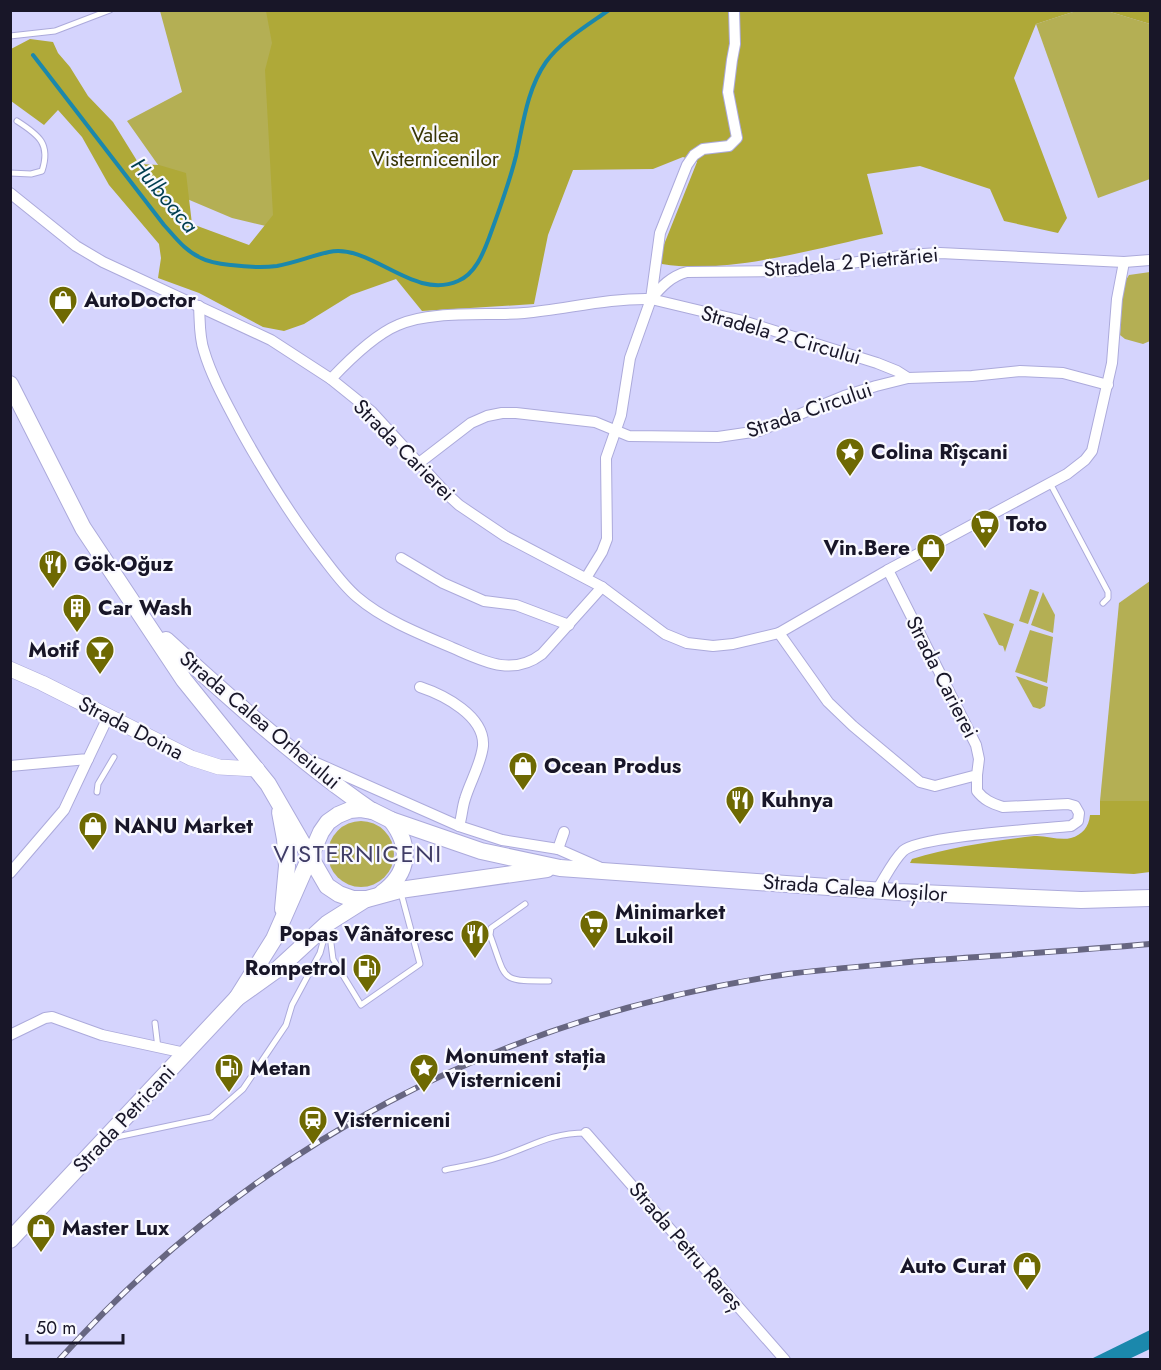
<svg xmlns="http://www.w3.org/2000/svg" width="1161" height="1370" font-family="Jost,sans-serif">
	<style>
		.green { fill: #b4af54 }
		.forest { fill: #afa938 }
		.water { fill: #1b88ac }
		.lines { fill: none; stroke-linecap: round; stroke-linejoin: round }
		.stream { stroke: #1b88ac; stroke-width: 4 }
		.lane-casing { stroke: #acaadb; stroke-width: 7 }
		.street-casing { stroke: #acaadb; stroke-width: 12 }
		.secondary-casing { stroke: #acaadb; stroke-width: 16 }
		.primary-casing { stroke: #acaadb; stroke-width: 18 }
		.lane { stroke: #fff; stroke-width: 5 }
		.street { stroke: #fff; stroke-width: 10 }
		.secondary { stroke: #fff; stroke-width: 15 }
		.primary { stroke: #fff; stroke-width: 16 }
		.rail-casing { stroke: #676681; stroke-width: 6 }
		.rail { stroke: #f9f9ff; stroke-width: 4; stroke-dasharray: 11; stroke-linecap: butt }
		.labels { text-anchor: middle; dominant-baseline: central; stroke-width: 4.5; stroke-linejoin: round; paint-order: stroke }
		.park-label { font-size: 21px; fill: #383505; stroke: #f9f9ff }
		.street-label { font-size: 21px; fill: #181628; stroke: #f9f9ff }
		.poi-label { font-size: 21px; font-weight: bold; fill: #181628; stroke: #f9f9ff; text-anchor: start }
		.water-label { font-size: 22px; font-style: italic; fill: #013e51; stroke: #f9f9ff }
		.quarter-label { font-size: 24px; letter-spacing: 1.5px; fill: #403d67; stroke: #f9f9ff }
	</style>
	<rect width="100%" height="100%" fill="#d5d4fd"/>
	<g class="green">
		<polygon points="160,11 517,11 283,230 232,218 180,196 127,121 182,92"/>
		<polygon points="1107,11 1150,24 1150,179 1098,198 1036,24 1073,12"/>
		<polygon points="1150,272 1150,341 1143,344 1125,339 1120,335 1123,285 1129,275"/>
		<polygon points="1150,581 1150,801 1100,801 1119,603"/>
		<polygon points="1030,589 1039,592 1028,624 1019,621"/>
		<polygon points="1043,592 1055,615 1053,633 1031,625"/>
		<polygon points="983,613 1014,624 1005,652 1003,646 999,645"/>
		<polygon points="1030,630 1053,637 1047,683 1015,672"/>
		<polygon points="1016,676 1048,687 1045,706 1040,709 1033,707"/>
		<circle cx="361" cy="854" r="33"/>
	</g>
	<g class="forest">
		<path d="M266 11H1150V24L1107 11 1073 12 1036 24 1014 78 1067 218 1058 233 1004 221 990 189 920 166 867 174 883 234C816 248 730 275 662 264L661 252 697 162 683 157 653 169 573 170 548 235 534 304 422 311 396 279 351 295 304 324 284 331 263 327 199 293 158 278 161 258 159 244 109 185 82 137 58 110 44 125 11 101V49L30 39 53 42 58 53 70 67 88 96 113 122 139 164 159 165 186 173 192 224 249 245 273 215 265 70 272 43Z"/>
		<path d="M1100 801H1150V872L1134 874 910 863 912 859C951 847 993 841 1034 836 1046 835 1059 841 1071 838 1082 835 1089 827 1090 815H1100Z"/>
	</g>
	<polygon class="water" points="1150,1330 1150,1349 1129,1359 1091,1359"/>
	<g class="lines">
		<path class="stream" d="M33 55 164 225C175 237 185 251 201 258 210 263 221 264 231 265 247 267 261 268 277 266 294 263 311 256 329 252 371 243 413 301 458 281 475 274 483 254 489 238 499 211 509 184 516 156 523 125 527 89 546 62 561 41 588 25 609 10"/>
		<g class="lane-casing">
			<g id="lane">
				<polyline points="10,36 55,31 110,10"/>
				<path d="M10 173 31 174 42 171C51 144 39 135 17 121"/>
				<polyline points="1050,483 1108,592 1108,598 1103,603"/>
				<polyline points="97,792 98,784 114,757"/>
				<path d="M525 904 491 928 490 935C507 981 499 981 549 981"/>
				<polyline points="329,928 333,959 361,1005 420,964 401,893"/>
				<polyline points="155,1023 158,1048"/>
				<polyline points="112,1138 211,1117 243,1089 286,1025 292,1005 320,953 326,931"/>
				<path d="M445 1170C463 1166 483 1163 500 1157 533 1146 550 1133 586 1133"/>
			</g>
		</g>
		<g class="street-casing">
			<g id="street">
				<polyline points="10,193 76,246 103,262 271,340 331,379 372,412 447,494 459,505 505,536 602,587 665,634 687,643 713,646 733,644 779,633 888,570 1067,474 1085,460 1092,451 1112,363 1117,299 1124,262"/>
				<path d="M651 299C661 287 671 276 687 272L794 271 907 255 940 253 1124 262 1150 260"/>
				<path d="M199 306C200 321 199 337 204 351 212 378 227 404 240 429 265 474 292 518 324 559 334 572 344 586 357 597 384 620 420 634 453 648 483 661 512 677 542 654L602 587"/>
				<path d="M331 379C348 361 374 335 398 325 431 310 487 316 524 313 567 309 608 298 651 299L743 321 877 363 897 371 908 378"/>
				<polyline points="419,463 471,423 487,416 502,413 516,413 595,422 629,436 718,437 759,431 844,396 876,386 908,378 972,376 1020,371 1063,373 1108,385"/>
				<polyline points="401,558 443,583 484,601 516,605 569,625"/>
				<polyline points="586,578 602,552 607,539 606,458 621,415 630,358 651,299 660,233 687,165 694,155 703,149 729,146 737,138 728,92 732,60 735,44 734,10"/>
				<polyline points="779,633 828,702 853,726 920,782 935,786 977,775 979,759 976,745 888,570"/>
				<path d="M420 687C444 695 485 716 483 746 481 764 470 782 465 799 462 808 462 817 459 826"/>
				<polyline points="312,761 459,826 502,840 558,849 599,867"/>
				<polyline points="10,766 88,759 108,717"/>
				<polyline points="558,849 564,832"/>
				<polyline points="10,873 64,810 88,759"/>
				<path d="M877 890C885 878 892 862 903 851 919 836 1042 829 1071 826L1078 821 1079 813 1075 806 1068 804 1003 807C991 803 984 800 977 791V775"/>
				<polyline points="10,1035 45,1018 52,1017 102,1035 185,1053"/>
				<polyline points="586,1133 785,1360"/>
			</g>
		</g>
		<g class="secondary-casing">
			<polyline id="secondary" points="10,669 42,683 191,758 219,767 257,769"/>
		</g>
		<g class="primary-casing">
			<g id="primary">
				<polyline points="10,384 83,528 184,680 268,784 327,886 339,894 353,899 367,899 400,890 547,869"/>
				<path d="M166 640C232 700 298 760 372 811"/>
				<polyline points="280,812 285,839 287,866 283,909"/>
				<path d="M382 893C409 873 412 847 391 820"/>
				<polyline points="237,998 274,939 321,832 328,822 338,815 350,810 361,809 373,811 391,820 481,851 560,868 898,892 1081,900 1150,898"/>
				<polyline points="10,1240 237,998 279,968 328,923 366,899"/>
			</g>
		</g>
		<use href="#lane" class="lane"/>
		<use href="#street" class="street"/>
		<use href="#secondary" class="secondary"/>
		<use href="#primary" class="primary"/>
		<g class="rail-casing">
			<path id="rail" d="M59 1360C253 1144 502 1016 788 974 828 969 869 966 909 962 989 956 1070 951 1150 944"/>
		</g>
		<use href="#rail" class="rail"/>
	</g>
	<defs>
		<g id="shop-pin" transform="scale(1.5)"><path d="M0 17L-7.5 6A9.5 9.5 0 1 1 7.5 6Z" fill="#6e6902" stroke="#f9f9ff"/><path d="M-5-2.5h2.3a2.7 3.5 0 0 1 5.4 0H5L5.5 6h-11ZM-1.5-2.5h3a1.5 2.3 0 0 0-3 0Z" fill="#fff"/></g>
		<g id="sight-pin" transform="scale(1.5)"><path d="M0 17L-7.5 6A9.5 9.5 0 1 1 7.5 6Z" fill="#6e6902" stroke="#f9f9ff"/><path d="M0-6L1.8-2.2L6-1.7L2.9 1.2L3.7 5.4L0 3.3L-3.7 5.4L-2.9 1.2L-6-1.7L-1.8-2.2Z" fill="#fff"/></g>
		<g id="supermarket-pin" transform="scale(1.5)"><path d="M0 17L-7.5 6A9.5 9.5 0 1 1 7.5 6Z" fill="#6e6902" stroke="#f9f9ff"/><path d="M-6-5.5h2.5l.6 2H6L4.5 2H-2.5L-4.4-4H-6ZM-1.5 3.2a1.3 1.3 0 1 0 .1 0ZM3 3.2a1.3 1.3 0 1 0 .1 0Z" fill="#fff"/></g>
		<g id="restaurant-pin" transform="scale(1.5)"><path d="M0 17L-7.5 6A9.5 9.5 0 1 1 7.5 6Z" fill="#6e6902" stroke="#f9f9ff"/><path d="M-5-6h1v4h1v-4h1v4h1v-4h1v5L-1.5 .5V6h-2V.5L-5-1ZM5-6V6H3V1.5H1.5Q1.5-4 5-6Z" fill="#fff"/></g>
		<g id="building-pin" transform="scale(1.5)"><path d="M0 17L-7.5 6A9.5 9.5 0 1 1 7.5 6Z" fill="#6e6902" stroke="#f9f9ff"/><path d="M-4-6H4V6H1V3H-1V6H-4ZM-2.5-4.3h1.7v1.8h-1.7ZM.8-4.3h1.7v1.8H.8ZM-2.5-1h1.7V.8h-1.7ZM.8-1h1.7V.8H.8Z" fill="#fff"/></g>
		<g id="bar-pin" transform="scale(1.5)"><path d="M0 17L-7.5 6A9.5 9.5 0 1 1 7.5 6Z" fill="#6e6902" stroke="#f9f9ff"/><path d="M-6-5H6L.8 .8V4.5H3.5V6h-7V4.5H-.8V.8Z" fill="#fff"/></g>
		<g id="fuel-pin" transform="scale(1.5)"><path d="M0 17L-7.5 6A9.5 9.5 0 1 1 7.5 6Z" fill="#6e6902" stroke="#f9f9ff"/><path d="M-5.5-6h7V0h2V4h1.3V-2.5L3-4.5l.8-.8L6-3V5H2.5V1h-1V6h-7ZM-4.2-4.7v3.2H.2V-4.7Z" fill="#fff"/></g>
		<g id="station-pin" transform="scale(1.5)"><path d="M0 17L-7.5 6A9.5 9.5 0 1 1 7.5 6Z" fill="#6e6902" stroke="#f9f9ff"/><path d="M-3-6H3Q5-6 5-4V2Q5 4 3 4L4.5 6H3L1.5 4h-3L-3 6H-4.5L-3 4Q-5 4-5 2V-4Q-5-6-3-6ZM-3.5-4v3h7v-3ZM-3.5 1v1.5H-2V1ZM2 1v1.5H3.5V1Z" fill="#fff"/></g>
	</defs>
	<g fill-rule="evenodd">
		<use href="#shop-pin" x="63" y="300"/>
		<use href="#sight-pin" x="850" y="452"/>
		<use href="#supermarket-pin" x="985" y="524"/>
		<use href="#shop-pin" x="931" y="548"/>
		<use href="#restaurant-pin" x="53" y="564"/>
		<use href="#building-pin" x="77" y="608"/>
		<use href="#bar-pin" x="100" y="650"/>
		<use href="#shop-pin" x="523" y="766"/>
		<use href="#restaurant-pin" x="740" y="800"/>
		<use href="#shop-pin" x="93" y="826"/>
		<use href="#supermarket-pin" x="594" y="924"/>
		<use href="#restaurant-pin" x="475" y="934"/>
		<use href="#fuel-pin" x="367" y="968"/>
		<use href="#fuel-pin" x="229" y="1068"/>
		<use href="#sight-pin" x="424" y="1068"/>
		<use href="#station-pin" x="313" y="1120"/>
		<use href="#shop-pin" x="41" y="1228"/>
		<use href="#shop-pin" x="1027" y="1266"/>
	</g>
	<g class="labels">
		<g class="park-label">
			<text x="435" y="135">Valea<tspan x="435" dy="24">Visternicenilor</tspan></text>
		</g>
		<g class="street-label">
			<text transform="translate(851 262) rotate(-5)">Stradela 2 Pietrăriei</text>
			<text transform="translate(781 335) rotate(16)">Stradela 2 Circului</text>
			<text transform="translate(809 410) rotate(-19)">Strada Circului</text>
			<text transform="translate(404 450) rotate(45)">Strada Carierei</text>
			<text transform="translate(942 677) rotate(63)">Strada Carierei</text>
			<text transform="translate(260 720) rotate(40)">Strada Calea Orheiului</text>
			<text transform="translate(131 728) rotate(27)">Strada Doina</text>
			<text transform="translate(855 888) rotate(4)">Strada Calea Moșilor</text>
			<text transform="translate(124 1119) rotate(-47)">Strada Petricani</text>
			<text transform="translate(686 1246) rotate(49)">Strada Petru Rareș</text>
		</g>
		<g class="poi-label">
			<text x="84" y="300">AutoDoctor</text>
			<text x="871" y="452">Colina Rîșcani</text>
			<text x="1006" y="524">Toto</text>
			<text x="910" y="548" text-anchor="end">Vin.Bere</text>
			<text x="74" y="564">Gök-Oğuz</text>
			<text x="98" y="608">Car Wash</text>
			<text x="79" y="650" text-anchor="end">Motif</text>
			<text x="544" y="766">Ocean Produs</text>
			<text x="761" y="800">Kuhnya</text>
			<text x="114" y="826">NANU Market</text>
			<text x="615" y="912">Minimarket<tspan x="615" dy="24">Lukoil</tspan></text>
			<text x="454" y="934" text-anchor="end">Popas Vânătoresc</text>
			<text x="346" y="968" text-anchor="end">Rompetrol</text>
			<text x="445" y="1056">Monument stația<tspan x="445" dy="24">Visterniceni</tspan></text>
			<text x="250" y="1068">Metan</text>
			<text x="334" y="1120">Visterniceni</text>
			<text x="62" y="1228">Master Lux</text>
			<text x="1006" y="1266" text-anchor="end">Auto Curat</text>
		</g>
		<g class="water-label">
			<text transform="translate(165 195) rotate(50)">Hulboaca</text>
		</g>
		<g class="quarter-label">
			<text x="358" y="853">VISTERNICENI</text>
		</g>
	</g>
	<rect width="1161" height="1370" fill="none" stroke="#181628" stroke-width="24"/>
	<path d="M27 1334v9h96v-9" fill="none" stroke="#181628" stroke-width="3"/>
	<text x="36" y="1334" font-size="18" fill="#181628" stroke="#f9f9ff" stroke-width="4.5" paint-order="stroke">50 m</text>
</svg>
